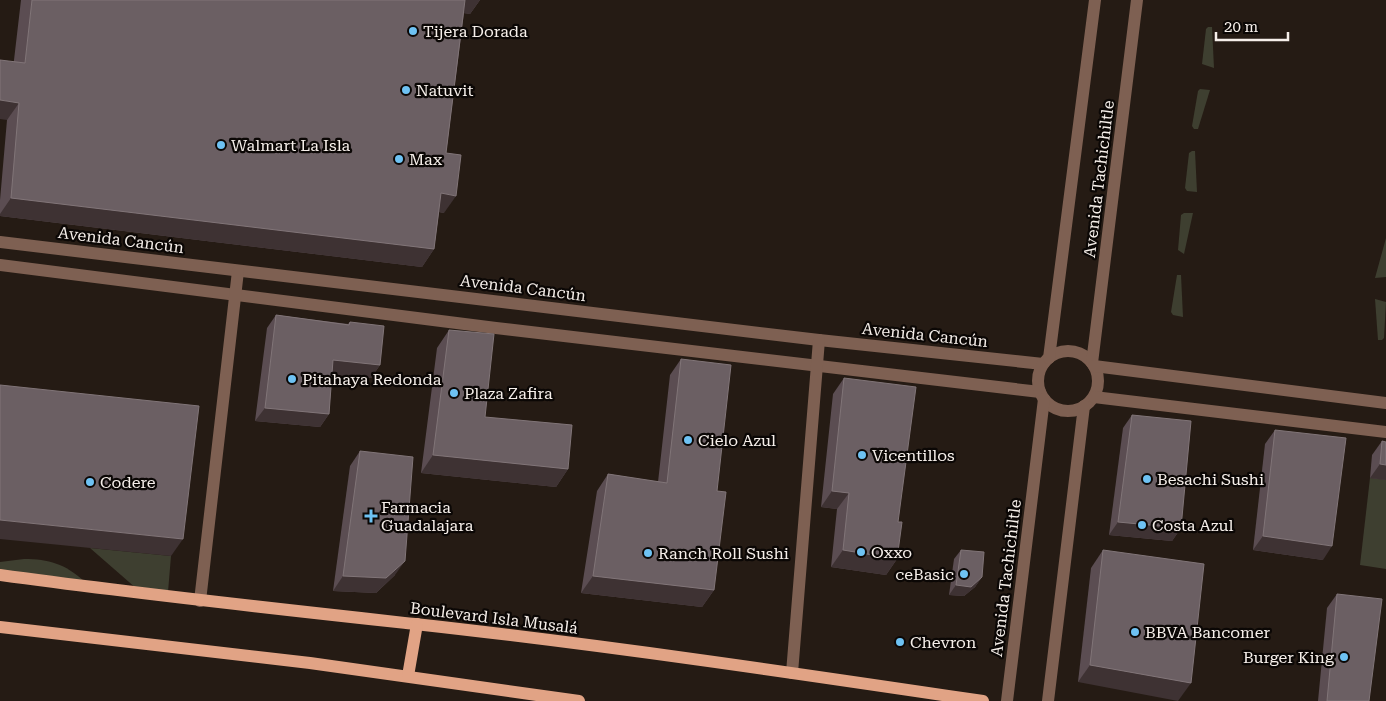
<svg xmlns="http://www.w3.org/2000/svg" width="1386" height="701" font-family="'Roboto Serif',serif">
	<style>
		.green { fill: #3e3f30 }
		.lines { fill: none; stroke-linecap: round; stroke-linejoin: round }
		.minor { stroke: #7e6052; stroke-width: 12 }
		.major { stroke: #e1a385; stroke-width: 12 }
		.wall { fill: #5b4d52 }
		.shaded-wall { fill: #3e3233 }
		.building { fill: #6b5f63; stroke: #817578 }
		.poi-dot { fill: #6ec2f3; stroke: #0b0705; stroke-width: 2 }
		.labels { text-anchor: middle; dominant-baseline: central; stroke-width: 4.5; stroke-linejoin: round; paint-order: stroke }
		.poi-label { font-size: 16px; fill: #f6efea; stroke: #0b0705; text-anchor: start }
		.street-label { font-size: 16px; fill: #f6efea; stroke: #0b0705 }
	</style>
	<rect width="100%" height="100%" fill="#251b14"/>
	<g class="green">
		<polygon points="1208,27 1212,27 1214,68 1202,64 1206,29"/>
		<polygon points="1200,89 1210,90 1198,129 1194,129 1192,126 1198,91"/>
		<polygon points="1192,151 1195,151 1197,192 1187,191 1185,188 1189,153"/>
		<polygon points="1184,213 1193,213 1184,254 1178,250 1181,215"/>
		<polygon points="1386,238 1386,277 1375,278"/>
		<polygon points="1177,275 1181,275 1183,317 1173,315 1171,312"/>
		<polygon points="1375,299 1386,302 1384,338 1382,340 1378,340"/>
		<polygon points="1370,478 1386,480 1386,569 1360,565"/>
		<polygon points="90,548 171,556 168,592 137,589"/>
		<path d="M24 559C49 559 65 564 84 581L0 570V562Z"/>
	</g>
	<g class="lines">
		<g class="minor">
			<polyline points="0,242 819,340 1043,364"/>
			<polyline points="0,265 496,328 1040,392"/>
			<circle cx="1068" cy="381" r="30"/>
			<polyline points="1049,358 1095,0"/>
			<polyline points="1092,363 1137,0"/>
			<polyline points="1094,366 1386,403"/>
			<polyline points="1094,397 1386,432"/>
			<polyline points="200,601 238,271"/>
			<polyline points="792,673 819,340"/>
			<polyline points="1007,701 1044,399"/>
			<polyline points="1048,701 1084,406"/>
		</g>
		<g class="major">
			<path d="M0 575C138 594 277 609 415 624 605 645 794 673 983 701"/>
			<polyline points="0,627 310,663 579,701"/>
			<polyline points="408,676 417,624"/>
		</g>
	</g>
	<g class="wall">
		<polygon points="21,0 480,0 470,14 464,13 446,153 444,213 439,212 434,249 422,267 0,216 0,200 7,120"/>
		<polygon points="276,315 348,324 350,322 380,365 371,378 332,374 329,414 320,427 255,421 267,328"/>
		<polygon points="449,330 485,417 568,469 556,487 421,473 437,348"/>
		<polygon points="681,359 717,491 714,590 702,607 581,593 597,491 608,474 658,482 670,375"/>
		<polygon points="844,378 898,522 897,559 886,575 831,567 837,509 821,507 833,394"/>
		<polygon points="1132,415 1181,528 1172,541 1109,535 1123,428"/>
		<polygon points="1275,430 1323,560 1253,550 1265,444"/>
		<polygon points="1382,441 1386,480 1370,478 1372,455"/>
		<polygon points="360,451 395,575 376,593 333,591 350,466"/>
		<polygon points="961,550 982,577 975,587 964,596 949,595 954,559"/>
		<polygon points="1103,550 1191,683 1078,682 1091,568"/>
		<polygon points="1337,594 1369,701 1318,701 1327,608"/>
	</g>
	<g class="shaded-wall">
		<polygon points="462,0 480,0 470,14 454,12"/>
		<polygon points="0,100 19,103 7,120 0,119"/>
		<polygon points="441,193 456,196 444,213 429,210"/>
		<polygon points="11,198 434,249 422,267 0,216 0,214"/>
		<polygon points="333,360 380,365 371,378 324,374"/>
		<polygon points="265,408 329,414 320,427 255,421"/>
		<polygon points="433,455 568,469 556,487 421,473"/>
		<polygon points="1380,464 1386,465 1386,480 1370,478"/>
		<polygon points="832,491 849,493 837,509 821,507"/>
		<polygon points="0,520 183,539 171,556 0,539"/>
		<polygon points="1118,522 1181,528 1172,541 1109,535"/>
		<polygon points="1263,536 1332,546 1323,560 1253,550"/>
		<polygon points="843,550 897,559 886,575 831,567"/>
		<polygon points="405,561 395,575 376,593 333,591 343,576"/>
		<polygon points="593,576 714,590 702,607 581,593"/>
		<polygon points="982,577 975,587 964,596 949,595 956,585"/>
		<polygon points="1090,665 1191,683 1178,701 1078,682"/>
	</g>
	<g class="building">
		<polygon points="32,0 465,0 446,153 461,155 456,196 441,193 434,249 11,198 19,103 0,100 0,60 25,63"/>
		<polygon points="276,315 349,325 350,322 384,326 380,365 333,360 329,414 265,408"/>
		<polygon points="449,330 494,334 485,417 572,425 568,469 433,455"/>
		<polygon points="681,359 731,365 717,491 726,492 714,590 593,576 608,474 667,483"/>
		<polygon points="844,378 916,387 898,522 902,522 897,559 843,550 849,493 832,491"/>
		<polygon points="0,385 199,406 183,539 0,520"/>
		<polygon points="1132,415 1191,421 1181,528 1118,522"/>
		<polygon points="1275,430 1346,438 1332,546 1263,536"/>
		<polygon points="1382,441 1386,442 1386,465 1380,464"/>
		<polygon points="360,451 413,457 405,561 386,578 343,576"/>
		<polygon points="961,550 984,552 982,577 971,587 956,585"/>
		<polygon points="1103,550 1204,564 1191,683 1090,665"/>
		<polygon points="1337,594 1382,599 1369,701 1327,701"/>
	</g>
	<g class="poi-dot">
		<circle cx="413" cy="31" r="5"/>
		<circle cx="406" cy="90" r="5"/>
		<circle cx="221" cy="145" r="5"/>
		<circle cx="399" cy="159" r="5"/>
		<circle cx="292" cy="379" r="5"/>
		<circle cx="454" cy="393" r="5"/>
		<circle cx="688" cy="440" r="5"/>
		<circle cx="862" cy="455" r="5"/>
		<circle cx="1147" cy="479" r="5"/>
		<circle cx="90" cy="482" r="5"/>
		<path d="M368.5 508.5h5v5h5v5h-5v5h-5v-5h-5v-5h5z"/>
		<circle cx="1142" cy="525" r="5"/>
		<circle cx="861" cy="552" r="5"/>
		<circle cx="648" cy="553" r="5"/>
		<circle cx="964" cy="574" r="5"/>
		<circle cx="1135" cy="632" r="5"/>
		<circle cx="900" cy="642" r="5"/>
		<circle cx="1344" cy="657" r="5"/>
	</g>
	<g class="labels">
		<g class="poi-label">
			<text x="423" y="31">Tijera Dorada</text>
			<text x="416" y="90">Natuvit</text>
			<text x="231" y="145">Walmart La Isla</text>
			<text x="409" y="159">Max</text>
			<text x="302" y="379">Pitahaya Redonda</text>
			<text x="464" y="393">Plaza Zafira</text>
			<text x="698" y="440">Cielo Azul</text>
			<text x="872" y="455">Vicentillos</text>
			<text x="1157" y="479">Besachi Sushi</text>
			<text x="100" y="482">Codere</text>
			<text x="381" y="507">Farmacia<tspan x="381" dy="18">Guadalajara</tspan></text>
			<text x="1152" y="525">Costa Azul</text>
			<text x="871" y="552">Oxxo</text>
			<text x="658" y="553">Ranch Roll Sushi</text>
			<text x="954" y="574" text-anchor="end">ceBasic</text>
			<text x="1145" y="632">BBVA Bancomer</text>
			<text x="910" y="642">Chevron</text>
			<text x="1334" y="657" text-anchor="end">Burger King</text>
		</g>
		<g class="street-label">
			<text transform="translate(1099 179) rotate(-83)">Avenida Tachichiltle</text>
			<text transform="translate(121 240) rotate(7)">Avenida Cancún</text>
			<text transform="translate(523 288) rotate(7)">Avenida Cancún</text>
			<text transform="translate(925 335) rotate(6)">Avenida Cancún</text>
			<text transform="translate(1006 578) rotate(-83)">Avenida Tachichiltle</text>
			<text transform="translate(494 618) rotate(7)">Boulevard Isla Musalá</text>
		</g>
	</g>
	<path d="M1216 32v8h72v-8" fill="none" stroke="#f6efea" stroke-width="2.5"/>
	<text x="1224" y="32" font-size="15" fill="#f6efea" stroke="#0b0705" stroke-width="4" paint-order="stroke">20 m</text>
</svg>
